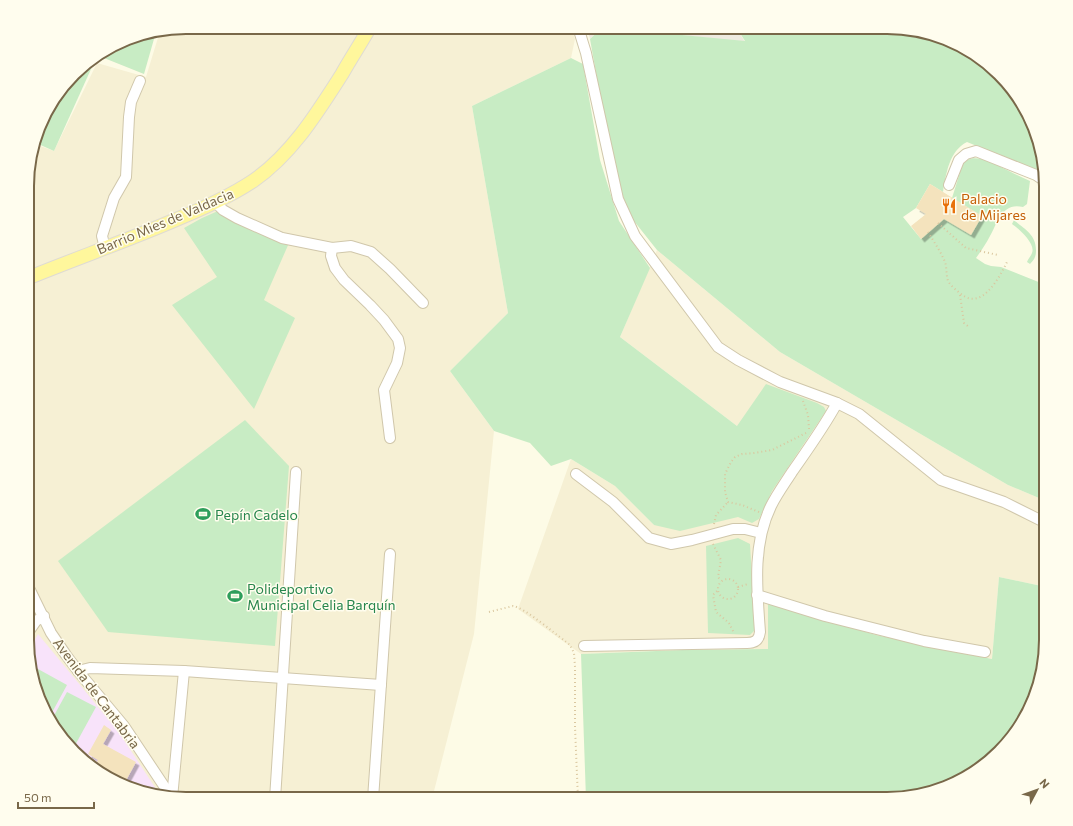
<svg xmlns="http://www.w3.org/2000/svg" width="1073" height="826" font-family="Commissioner,sans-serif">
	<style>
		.residential { fill: #f6f0d4 }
		.industrial { fill: #eeebe0 }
		.education { fill: #f8e3fa }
		.green { fill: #c8ecc4 }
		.building { fill: #f4e3bd; filter: url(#shadow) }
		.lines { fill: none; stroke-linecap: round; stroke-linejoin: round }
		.minor-casing { stroke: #d0c7ab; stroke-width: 12 }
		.major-casing { stroke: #dfdbd3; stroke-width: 15 }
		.path { stroke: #dac79f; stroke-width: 2; stroke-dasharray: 1 3; stroke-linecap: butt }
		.minor { stroke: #fff; stroke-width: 10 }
		.major { stroke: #fff79c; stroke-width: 13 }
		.labels { text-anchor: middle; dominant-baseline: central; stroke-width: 3; stroke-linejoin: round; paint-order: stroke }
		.food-label { font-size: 14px; fill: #c56008; stroke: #fffdee; text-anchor: start }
		.street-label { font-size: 14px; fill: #796849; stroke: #fffdee }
		.leisure-label { font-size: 14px; fill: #27864d; stroke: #fffdee; text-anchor: start }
		.rim { fill: none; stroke: #796849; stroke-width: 2 }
	</style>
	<defs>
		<filter id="shadow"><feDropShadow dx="3.5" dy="3.5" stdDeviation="0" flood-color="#0004"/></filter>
	</defs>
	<rect width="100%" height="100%" fill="#fdfbe6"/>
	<g class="residential">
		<polygon points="186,27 571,27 575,39 571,58 472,106 508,313 450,371 494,431 474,634 432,799 175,799 125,787 43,711 27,651 28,165 35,144 54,151 97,63 146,77 160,31"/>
		<polygon points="657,250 780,352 1008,485 1046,501 1046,587 999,577 992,659 876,635 768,603 769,649 682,650 581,654 518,609 571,459 615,486 654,525 737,426 620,337"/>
	</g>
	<g class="industrial">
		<polygon points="587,27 603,27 590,39"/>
		<polygon points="664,27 736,27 745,42 672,34"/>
	</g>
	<polygon class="education" points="38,634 118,731 160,795 125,787 81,760 43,711 28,652"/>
	<g class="green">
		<path d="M603 27H664L672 34 745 41 736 27H898L948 39 992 66 1030 116 1043 173 967 142C949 151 946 174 943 192L930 184 916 208 903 217 921 239 942 217 971 234 982 216 952 198 962 166C970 149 995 164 1007 170 1014 174 1022 177 1030 181L1027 204 1023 207C1002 202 998 222 990 236 986 244 981 251 976 258L985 264 991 266 1001 267 1046 285V501L1008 485 780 352 657 250 630 216 619 185 605 123 590 39Z"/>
		<polygon points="156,32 144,74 99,56 134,35"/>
		<polygon points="96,58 54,151 36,143 48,107 81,66"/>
		<polygon points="571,58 583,64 600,160 619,221 650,268 620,337 737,426 766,384 817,403 824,407 826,411 772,491 759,519 752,523 738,517 680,531 654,525 615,486 571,459 551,466 530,443 494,431 450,371 508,313 472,106"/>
		<polygon points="218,211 289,243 264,300 295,318 254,409 172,305 217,277 184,228 202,218"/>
		<path d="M1014 220C1024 229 1036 234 1036 250 1036 256 1035 259 1030 264L1027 262C1028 259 1031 256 1032 253 1036 244 1019 229 1012 224Z"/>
		<polygon points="245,420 289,466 275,646 108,632 58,561"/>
		<polygon points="738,538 750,544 755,630 750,635 708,633 706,546"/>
		<polygon points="999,577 1046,587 1046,651 1034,701 1007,745 957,783 887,799 586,799 581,654 682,650 768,649 768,603 876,635 992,659"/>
		<polygon points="38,669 67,685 49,718 43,711 34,675"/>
		<polygon points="67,692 96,707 73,749 51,721"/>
	</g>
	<g class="building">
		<polygon points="930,184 982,216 971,235 944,219 921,239 911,226 926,214 916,208"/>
		<polygon points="104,725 111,730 103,744 136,762 123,786 94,768 98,760 88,754"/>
	</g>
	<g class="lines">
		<g class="minor-casing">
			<g id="minor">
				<polyline points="578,27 586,53 618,199 635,236 718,347 738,360 780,382 837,403 859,414 941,480 1004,502 1046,523"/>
				<polyline points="949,185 959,160 966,154 976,151 1036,175 1045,181"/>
				<polyline points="215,202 223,210 237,218 282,238 332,248 351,246 371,252 390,269 423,303"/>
				<polyline points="105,248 102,236 114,198 126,177 129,117 131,102 140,81"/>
				<polyline points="332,248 331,256 335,268 344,280 370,305 384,320 398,339 400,348 397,363 384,390 390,438"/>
				<polyline points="576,474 613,502 649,538 671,544 692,540 733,529 745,529 761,533"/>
				<polyline points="27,584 51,633 66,655 78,671 124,726 172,798"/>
				<polyline points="757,595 825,616 924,641 985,652"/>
				<polyline points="27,634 36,621 44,616"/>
				<path d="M584 646 747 643C755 643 759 640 760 632 757 590 752 545 771 506 777 494 785 483 792 472 808 449 824 427 837 403"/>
				<polyline points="78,671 90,668 184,671 381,685"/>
				<polyline points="172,798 184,671"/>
				<polyline points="275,799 296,472"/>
				<polyline points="373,799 390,554"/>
			</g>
		</g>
		<g class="major-casing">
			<path id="major" d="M28 278C77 258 126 241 175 220 202 209 229 197 253 181 292 154 317 113 342 74 351 58 361 43 370 27"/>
		</g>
		<g class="path">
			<polyline points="938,223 966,248 998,255"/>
			<path d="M928 232C934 242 941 252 945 262 947 268 946 275 948 281 951 286 956 290 961 294 982 311 999 278 1007 262"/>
			<polyline points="960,295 964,323 969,327"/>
			<polyline points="803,401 808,415 809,429"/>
			<polyline points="759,512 742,505 728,502 725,492 725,474 731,462 735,457 742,454 754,453 772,450 806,433"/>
			<polyline points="714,524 716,515 728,502"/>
			<polyline points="713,544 721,560 718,577 721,581"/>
			<circle cx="728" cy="589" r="10"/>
			<polyline points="738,587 748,584"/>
			<polyline points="717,591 713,595 716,612 729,623 734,633"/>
			<path d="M489 612 513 606C525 608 554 633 565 641L570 645 574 653 575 667V727L578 799"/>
		</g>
		<use href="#minor" class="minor"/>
		<use href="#major" class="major"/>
	</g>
	<defs>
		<g id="restaurant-bare" transform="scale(1.2)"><path d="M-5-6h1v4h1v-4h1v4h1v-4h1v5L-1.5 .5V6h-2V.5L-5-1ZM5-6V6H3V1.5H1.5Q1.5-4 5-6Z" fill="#e8710a" stroke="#fffdee" stroke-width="2.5" paint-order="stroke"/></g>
		<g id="stadium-bare" transform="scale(1.2)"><path d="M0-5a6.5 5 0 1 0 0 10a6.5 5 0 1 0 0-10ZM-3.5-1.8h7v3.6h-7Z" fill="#2e9e5b" stroke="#fffdee" stroke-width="2.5" paint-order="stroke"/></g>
	</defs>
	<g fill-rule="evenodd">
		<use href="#restaurant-bare" x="949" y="206"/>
		<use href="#stadium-bare" x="203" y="514"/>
		<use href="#stadium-bare" x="235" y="596"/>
	</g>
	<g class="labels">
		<g class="food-label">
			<text x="961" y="198">Palacio<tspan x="961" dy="16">de Mijares</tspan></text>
		</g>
		<g class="street-label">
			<text transform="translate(165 221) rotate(-23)">Barrio Mies de Valdacia</text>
			<text transform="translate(97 693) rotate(53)">Avenida de Cantabria</text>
		</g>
		<g class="leisure-label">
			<text x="215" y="514">Pepín Cadelo</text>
			<text x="247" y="588">Polideportivo<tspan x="247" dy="16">Municipal Celia Barquín</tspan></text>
		</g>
	</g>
	<path d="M0 0H1073V826H0ZM186 34H887A152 152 0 0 1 1039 186V640A152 152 0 0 1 887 792H186A152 152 0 0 1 34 640V186A152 152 0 0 1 186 34Z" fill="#fffdee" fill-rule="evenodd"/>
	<path class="rim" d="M186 34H887A152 152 0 0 1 1039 186V640A152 152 0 0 1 887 792H186A152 152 0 0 1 34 640V186A152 152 0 0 1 186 34Z"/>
	<g transform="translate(1037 790) rotate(49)" stroke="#fffdee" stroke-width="3" paint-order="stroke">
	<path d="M0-3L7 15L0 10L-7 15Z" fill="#796849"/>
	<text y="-6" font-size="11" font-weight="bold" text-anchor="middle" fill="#796849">N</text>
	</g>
	<path d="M18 802v6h76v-6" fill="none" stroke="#796849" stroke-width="2"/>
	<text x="24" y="802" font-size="12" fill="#796849" stroke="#fffdee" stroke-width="3" paint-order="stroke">50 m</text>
</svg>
